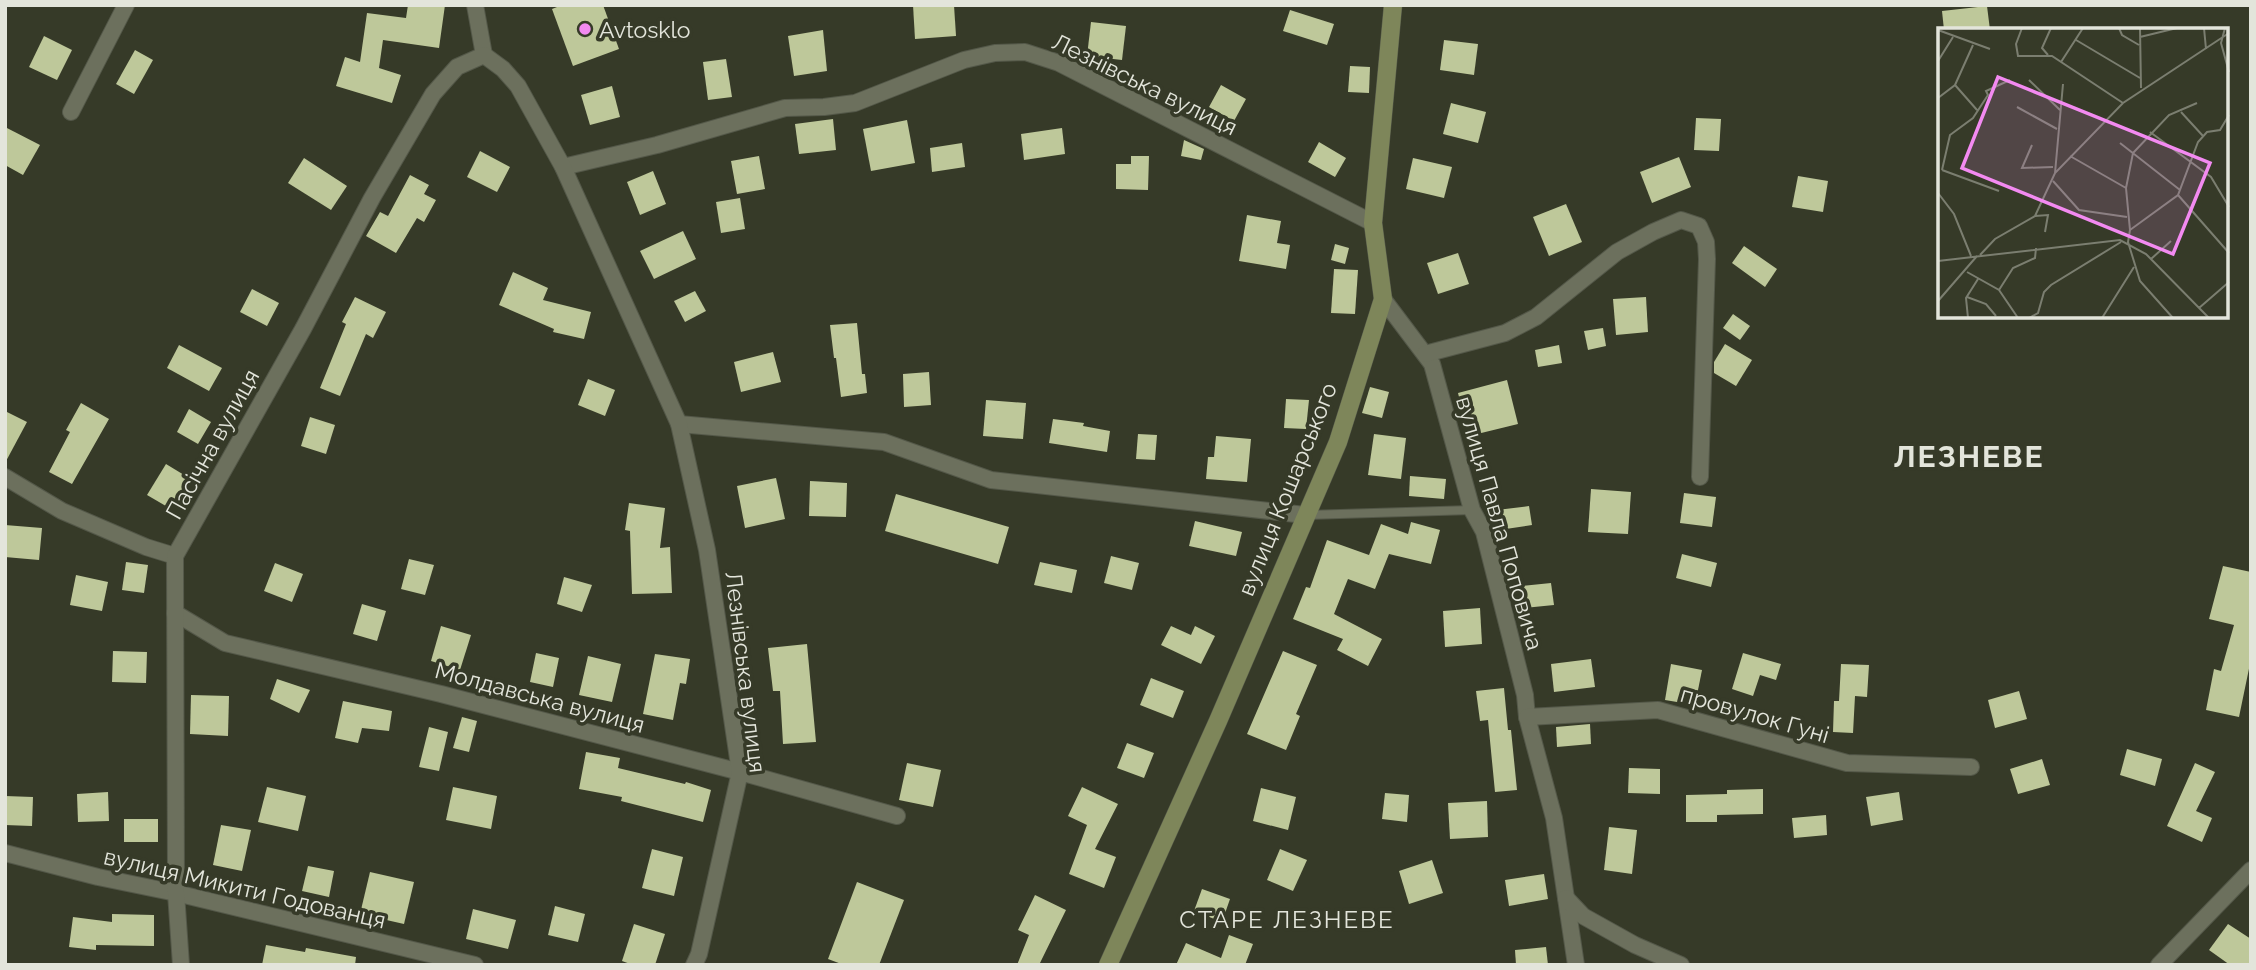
<svg xmlns="http://www.w3.org/2000/svg" width="2256" height="970" font-family="Raleway,sans-serif">
	<style>
		.building { fill: #bec89a }
		.lines { fill: none; stroke-linecap: round; stroke-linejoin: round }
		.lane-casing { stroke: #545849; stroke-width: 10 }
		.street-casing { stroke: #545849; stroke-width: 18 }
		.secondary-casing { stroke: #545849; stroke-width: 19 }
		.lane { stroke: #6c705d; stroke-width: 8 }
		.street { stroke: #6c705d; stroke-width: 16 }
		.secondary { stroke: #7e865a; stroke-width: 18 }
		.poi-dot { fill: #f38af1; stroke: #363a28; stroke-width: 2.5 }
		.labels { text-anchor: middle; dominant-baseline: central; stroke-width: 7; stroke-linejoin: round; paint-order: stroke }
		.poi-label { font-size: 23px; fill: #e3e5db; stroke: #363a28; text-anchor: start }
		.street-label { font-size: 23px; fill: #e3e5db; stroke: #363a28 }
		.neighbourhood-label { font-size: 24px; letter-spacing: 2px; fill: #e3e5db; stroke: #363a28 }
		.district-label { font-size: 30px; font-weight: bold; letter-spacing: 2px; fill: #e3e5db; stroke: #363a28 }
		.inset-road { fill: none; stroke: #7b7e70; stroke-width: 2 }
		.view { fill: #f38af1; fill-opacity: 0.15; stroke: #f38af1; stroke-width: 3.5 }
		.inset-edge { fill: none; stroke: #e3e5db; stroke-width: 3.5 }
	</style>
	<rect width="100%" height="100%" fill="#363a28"/>
	<g class="building">
		<polygon points="408,5 445,5 439,48 383,40 379,68 401,75 392,103 336,86 345,57 360,62 367,13 406,18"/>
		<polygon points="562,5 603,5 619,49 573,66 552,9"/>
		<polygon points="913,5 954,5 956,36 915,39"/>
		<polygon points="1987,6 1990,30 1944,30 1942,11"/>
		<polygon points="1290,10 1334,24 1327,45 1283,31"/>
		<polygon points="1091,22 1126,26 1122,60 1087,56"/>
		<polygon points="823,30 827,71 794,76 788,36"/>
		<polygon points="44,36 72,50 57,80 29,67"/>
		<polygon points="1444,40 1478,44 1474,75 1440,70"/>
		<polygon points="135,50 153,60 134,94 116,84"/>
		<polygon points="726,59 732,97 708,100 703,62"/>
		<polygon points="1350,66 1370,67 1369,93 1348,92"/>
		<polygon points="1221,85 1246,99 1234,121 1209,107"/>
		<polygon points="612,86 620,117 590,125 581,95"/>
		<polygon points="1451,103 1486,112 1478,143 1443,134"/>
		<polygon points="1696,118 1721,119 1719,151 1694,150"/>
		<polygon points="833,119 836,150 799,154 795,124"/>
		<polygon points="907,120 915,163 871,171 863,129"/>
		<polygon points="5,127 40,145 23,175 5,165"/>
		<polygon points="1062,128 1065,154 1024,160 1021,134"/>
		<polygon points="1184,140 1204,149 1201,160 1181,156"/>
		<polygon points="1319,142 1346,158 1335,177 1308,162"/>
		<polygon points="962,143 965,167 932,172 930,148"/>
		<polygon points="480,151 510,167 497,192 467,177"/>
		<polygon points="759,156 765,189 737,194 731,161"/>
		<polygon points="1131,156 1149,156 1148,190 1116,189 1116,164 1131,164"/>
		<polygon points="1679,157 1691,187 1652,203 1640,172"/>
		<polygon points="304,158 347,186 331,210 288,183"/>
		<polygon points="1413,158 1452,167 1444,198 1406,189"/>
		<polygon points="653,171 666,204 640,215 627,182"/>
		<polygon points="410,175 429,185 424,194 436,200 424,222 417,218 396,253 366,236 380,212 388,216"/>
		<polygon points="1798,176 1828,181 1823,212 1792,207"/>
		<polygon points="740,198 745,229 721,233 716,202"/>
		<polygon points="1566,204 1582,242 1549,256 1533,217"/>
		<polygon points="1247,215 1281,221 1277,243 1290,245 1286,269 1239,261"/>
		<polygon points="683,231 696,259 654,279 640,251"/>
		<polygon points="1335,244 1349,248 1345,264 1331,260"/>
		<polygon points="1744,246 1777,269 1765,287 1732,263"/>
		<polygon points="1458,253 1469,284 1438,294 1427,263"/>
		<polygon points="1334,269 1358,270 1355,314 1331,313"/>
		<polygon points="513,272 548,288 543,300 591,312 584,339 553,332 554,329 499,305"/>
		<polygon points="252,289 279,303 267,326 240,312"/>
		<polygon points="695,291 706,311 685,322 674,301"/>
		<polygon points="355,297 386,312 373,338 366,334 340,396 320,388 346,324 342,322"/>
		<polygon points="1646,297 1648,332 1616,335 1613,299"/>
		<polygon points="1733,314 1750,326 1740,340 1723,328"/>
		<polygon points="857,323 862,374 865,374 867,393 841,397 836,358 834,358 830,325"/>
		<polygon points="1603,328 1606,346 1588,350 1584,331"/>
		<polygon points="1725,344 1752,360 1736,386 1714,373 1714,362"/>
		<polygon points="179,345 222,368 209,391 167,368"/>
		<polygon points="1559,345 1562,363 1538,367 1535,350"/>
		<polygon points="773,352 781,382 741,392 734,362"/>
		<polygon points="929,372 931,405 904,407 903,374"/>
		<polygon points="588,379 615,390 605,416 578,405"/>
		<polygon points="1507,380 1518,424 1469,436 1458,393"/>
		<polygon points="1370,387 1389,392 1382,418 1362,413"/>
		<polygon points="1286,399 1309,400 1306,429 1284,428"/>
		<polygon points="986,400 1026,403 1023,439 983,436"/>
		<polygon points="81,403 109,419 72,484 49,472 70,432 66,430"/>
		<polygon points="189,409 211,422 198,444 177,432"/>
		<polygon points="5,411 27,422 5,463"/>
		<polygon points="310,417 335,425 326,454 301,446"/>
		<polygon points="1053,419 1084,423 1083,426 1110,431 1107,452 1049,443"/>
		<polygon points="1138,434 1157,435 1155,460 1136,459"/>
		<polygon points="1374,434 1406,438 1401,479 1368,475"/>
		<polygon points="1216,436 1251,439 1247,482 1206,479 1208,457 1214,457"/>
		<polygon points="166,464 189,478 171,509 147,495"/>
		<polygon points="1410,476 1446,479 1444,499 1409,496"/>
		<polygon points="776,478 785,519 745,528 737,486"/>
		<polygon points="810,481 847,483 846,517 809,516"/>
		<polygon points="1591,489 1631,492 1628,534 1588,532"/>
		<polygon points="1684,493 1716,497 1712,527 1680,523"/>
		<polygon points="896,494 1009,527 998,564 885,531"/>
		<polygon points="629,503 665,508 660,548 670,547 672,593 632,594 630,531 625,530"/>
		<polygon points="1529,506 1532,525 1499,530 1497,510"/>
		<polygon points="1195,521 1242,532 1236,556 1189,546"/>
		<polygon points="1411,522 1440,530 1431,564 1389,554 1375,589 1348,579 1334,614 1382,639 1368,666 1337,650 1343,639 1293,619 1306,587 1310,588 1327,540 1369,555 1381,524 1408,534"/>
		<polygon points="5,525 42,528 39,560 5,557"/>
		<polygon points="1682,554 1717,563 1711,587 1676,578"/>
		<polygon points="1111,556 1139,563 1132,590 1104,583"/>
		<polygon points="409,559 434,565 425,595 401,589"/>
		<polygon points="126,562 148,565 144,593 122,590"/>
		<polygon points="1040,562 1077,570 1072,593 1034,585"/>
		<polygon points="275,563 303,574 292,602 264,591"/>
		<polygon points="2223,566 2251,572 2251,659 2239,717 2206,710 2214,669 2221,671 2234,625 2209,619"/>
		<polygon points="76,575 108,582 102,611 70,605"/>
		<polygon points="564,577 592,585 582,612 557,604"/>
		<polygon points="1551,583 1554,605 1524,608 1521,586"/>
		<polygon points="362,604 386,611 377,641 353,634"/>
		<polygon points="1480,608 1482,644 1445,647 1443,611"/>
		<polygon points="441,626 471,635 460,670 431,661"/>
		<polygon points="1171,626 1191,635 1195,626 1215,636 1201,664 1161,645"/>
		<polygon points="807,644 816,742 783,744 780,691 773,691 768,648"/>
		<polygon points="113,651 147,652 146,683 112,682"/>
		<polygon points="1283,651 1317,665 1296,714 1300,716 1286,750 1247,734"/>
		<polygon points="536,653 559,658 553,687 530,682"/>
		<polygon points="1743,653 1781,664 1776,680 1760,675 1753,696 1732,689"/>
		<polygon points="655,654 690,659 686,684 680,683 673,720 643,714"/>
		<polygon points="588,656 621,664 612,702 579,695"/>
		<polygon points="1591,659 1595,687 1554,692 1551,664"/>
		<polygon points="1671,664 1702,670 1695,705 1665,700"/>
		<polygon points="1841,664 1869,665 1867,697 1855,696 1853,733 1833,732 1834,701 1839,701"/>
		<polygon points="1151,678 1184,691 1173,718 1140,705"/>
		<polygon points="277,679 310,690 299,713 270,699"/>
		<polygon points="1504,688 1508,730 1511,730 1517,790 1495,792 1488,720 1480,721 1476,691"/>
		<polygon points="2019,691 2027,719 1995,728 1988,700"/>
		<polygon points="191,695 229,696 228,736 190,734"/>
		<polygon points="343,701 392,711 389,731 362,728 358,743 335,738"/>
		<polygon points="462,717 477,721 469,752 453,748"/>
		<polygon points="1590,724 1591,744 1557,747 1556,727"/>
		<polygon points="429,727 448,732 439,771 419,767"/>
		<polygon points="1127,743 1154,753 1144,778 1117,768"/>
		<polygon points="2127,749 2162,759 2155,786 2120,775"/>
		<polygon points="586,752 620,758 618,768 685,784 686,782 711,790 703,822 621,801 622,797 579,789"/>
		<polygon points="2042,759 2050,785 2018,794 2010,769"/>
		<polygon points="907,763 941,770 933,807 899,800"/>
		<polygon points="2195,763 2215,772 2196,811 2212,818 2202,842 2167,826"/>
		<polygon points="1629,768 1660,769 1660,794 1628,793"/>
		<polygon points="267,787 306,796 298,831 258,822"/>
		<polygon points="453,787 497,796 491,829 446,820"/>
		<polygon points="1082,787 1118,804 1095,849 1116,857 1104,888 1069,874 1087,825 1068,816"/>
		<polygon points="1261,788 1296,797 1288,830 1253,821"/>
		<polygon points="1763,789 1763,814 1717,815 1717,822 1686,822 1686,795 1727,794 1727,790"/>
		<polygon points="108,792 109,821 78,822 77,794"/>
		<polygon points="1899,792 1903,820 1871,826 1866,797"/>
		<polygon points="1385,793 1409,795 1407,822 1382,819"/>
		<polygon points="5,796 33,797 32,826 5,825"/>
		<polygon points="1487,801 1488,837 1450,839 1448,803"/>
		<polygon points="1826,815 1827,835 1794,838 1792,818"/>
		<rect x="124" y="819" width="34" height="23"/>
		<polygon points="221,825 251,830 242,871 213,865"/>
		<polygon points="1609,827 1637,830 1632,874 1604,870"/>
		<polygon points="652,849 683,857 674,896 642,888"/>
		<polygon points="1280,849 1307,860 1293,891 1267,880"/>
		<polygon points="1432,860 1443,893 1409,904 1399,871"/>
		<polygon points="308,866 334,871 329,897 302,891"/>
		<polygon points="370,872 414,882 404,924 360,914"/>
		<polygon points="1544,874 1548,899 1509,906 1505,880"/>
		<polygon points="857,882 904,900 879,965 844,965 828,959"/>
		<polygon points="1202,889 1230,899 1222,922 1194,911"/>
		<polygon points="1035,895 1066,910 1039,965 1017,965 1029,935 1018,930"/>
		<polygon points="555,906 585,914 578,942 548,935"/>
		<polygon points="473,909 516,920 508,949 466,939"/>
		<polygon points="112,914 154,915 154,946 96,945 96,950 69,947 73,917 112,922"/>
		<polygon points="634,924 665,934 655,965 633,965 622,961"/>
		<polygon points="2228,924 2251,939 2251,965 2230,965 2209,950"/>
		<polygon points="1229,935 1253,944 1245,965 1176,965 1186,943 1221,958"/>
		<polygon points="266,945 305,952 306,948 356,957 355,965 262,965"/>
		<polygon points="1546,947 1548,965 1516,965 1515,950"/>
	</g>
	<g class="lines">
		<g class="lane-casing">
			<polyline id="lane" points="1307,515 1472,510"/>
		</g>
		<g class="street-casing">
			<g id="street">
				<polyline points="475,5 484,55"/>
				<polyline points="71,112 126,5"/>
				<polyline points="563,167 657,145 785,108 824,107 855,103 964,60 995,53 1025,52 1059,63 1373,223"/>
				<polyline points="1383,299 1432,364 1472,510 1484,532 1525,695 1527,717 1554,818 1576,965"/>
				<polyline points="1425,354 1505,333 1536,317 1617,252 1653,232 1681,220 1699,226 1706,242 1707,259 1700,477"/>
				<polyline points="679,424 884,442 991,480 1305,515"/>
				<polyline points="5,477 62,511 146,547 175,556"/>
				<polyline points="175,613 225,643 441,694 740,772 897,816"/>
				<polyline points="1527,717 1658,710 1847,763 1971,767"/>
				<polyline points="5,853 98,877 176,893 475,965"/>
				<polyline points="1566,898 1583,916 1635,945 1681,965"/>
				<polyline points="181,965 176,893 175,556 303,329 372,198 433,94 457,67 484,55 503,69 518,86 563,167 679,424 707,550 740,772 699,954 694,965"/>
				<polyline points="2159,965 2251,870"/>
			</g>
		</g>
		<g class="secondary-casing">
			<polyline id="secondary" points="1108,965 1218,721 1338,442 1383,299 1373,223 1393,5"/>
		</g>
		<use href="#lane" class="lane"/>
		<use href="#street" class="street"/>
		<use href="#secondary" class="secondary"/>
	</g>
	<circle class="poi-dot" cx="585" cy="29" r="7"/>
	<g class="labels">
		<g class="poi-label">
			<text x="599" y="29">Avtosklo</text>
		</g>
		<g class="street-label">
			<text transform="translate(1145 84) rotate(26)">Лезнівська вулиця</text>
			<text transform="translate(212 444) rotate(-61)">Пасічна вулиця</text>
			<text transform="translate(1287 489) rotate(-68)">вулиця Кошарського</text>
			<text transform="translate(1500 523) rotate(74)">вулиця Павла Поповича</text>
			<text transform="translate(746 672) rotate(83)">Лезнівська вулиця</text>
			<text transform="translate(540 697) rotate(15)">Молдавська вулиця</text>
			<text transform="translate(1755 714) rotate(16)">провулок Гуні</text>
			<text transform="translate(245 888) rotate(13)">вулиця Микити Годованця</text>
		</g>
		<g class="neighbourhood-label">
			<text x="1287" y="919">СТАРЕ ЛЕЗНЕВЕ</text>
		</g>
		<g class="district-label">
			<text x="1969" y="456">ЛЕЗНЕВЕ</text>
		</g>
	</g>
	<g transform="translate(1938 28)">
		<rect width="290" height="290" fill="#363a28"/>
		<path class="inset-road" d="M84 0 78 16 80 28H114L185 75M181 0 184 7 201 17M202 0 203 60M266 0 268 21M287 0 283 15 291 44M0 2 52 21M202 9 239 0M138 12 202 50M110 27 104 20 113 0M0 33 15 9M123 34 145 0M91 52 122 82M17 57 39 82M0 70 17 57 35 17M259 75 231 87 195 125 188 160 192 202 240 167 260 114 269 104 282 102 291 87M79 79 119 101M243 84 265 108M212 104 273 149 291 179M182 115 242 162M94 117 84 140 115 139M132 128 188 160M4 142 12 107 35 90 50 67 48 63 72 52M4 142 61 163M117 145 125 56M115 153 141 182 189 189M0 165 16 186 33 228M240 167 291 225M97 188 110 187 107 204M192 202 190 214 202 253 235 290M42 227 57 211 97 188 117 145 185 75 291 5M213 231 233 213M0 233 182 212 208 226 271 290M29 244 61 262 80 290M61 262 75 240 97 230 98 220M29 269 48 276 58 288M0 273 39 228M261 280 291 254M30 290 28 270 40 251M91 290 100 285 106 264 113 257 183 214M164 290 196 239"/>
		<path class="view" d="M60 49 272 135 235 226 24 140Z"/>
		<rect width="290" height="290" class="inset-edge"/>
	</g>
	<rect width="2256" height="970" fill="none" stroke="#e3e5db" stroke-width="14"/>
</svg>
